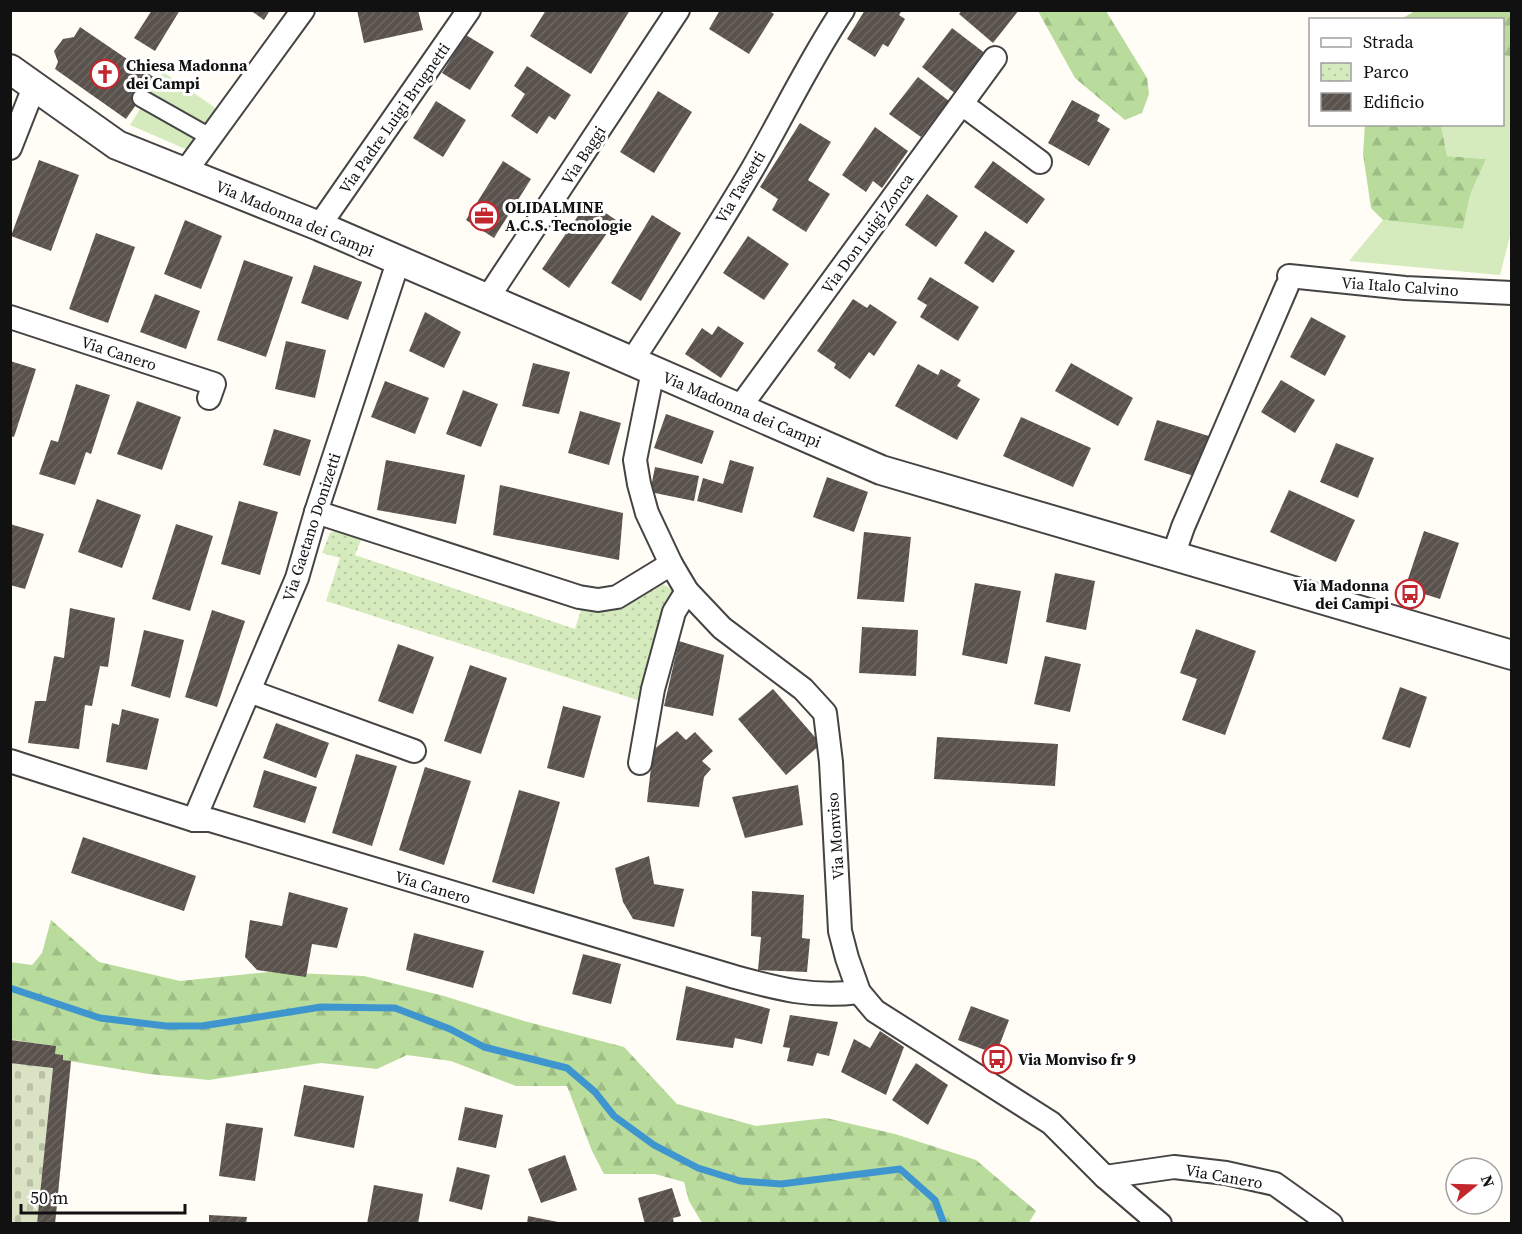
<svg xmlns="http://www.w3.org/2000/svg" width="1522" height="1234" font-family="'Source Serif 4',serif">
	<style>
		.grass { fill: #d5ebbd }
		.forest { fill: url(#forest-firs) }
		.cemetery { fill: url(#cemetery-stones) }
		.park { fill: url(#park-dots) }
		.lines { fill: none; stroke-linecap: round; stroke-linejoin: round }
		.stream { stroke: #3f96cf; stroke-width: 7 }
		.building { fill: url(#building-hatch) }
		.pedestrian-casing { stroke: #444; stroke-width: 20 }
		.minor-casing { stroke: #444; stroke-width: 26 }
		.tertiary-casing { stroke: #444; stroke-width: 32 }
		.pedestrian { stroke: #fff; stroke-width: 16 }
		.minor { stroke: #fff; stroke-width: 22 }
		.tertiary { stroke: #fff; stroke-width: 28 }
		.labels { text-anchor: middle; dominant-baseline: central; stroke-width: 6; stroke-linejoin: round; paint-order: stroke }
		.poi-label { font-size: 16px; font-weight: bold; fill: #111; stroke: #fff; text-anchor: start }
		.street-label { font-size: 16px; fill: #111; stroke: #fff }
	</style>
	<defs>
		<pattern id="forest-firs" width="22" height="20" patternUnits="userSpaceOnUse" patternTransform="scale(1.5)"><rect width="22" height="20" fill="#b9dc9c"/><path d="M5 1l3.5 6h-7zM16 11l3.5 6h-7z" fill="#9ebc85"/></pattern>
		<pattern id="cemetery-stones" width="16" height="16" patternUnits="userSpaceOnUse" patternTransform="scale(1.5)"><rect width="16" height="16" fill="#d9e3c4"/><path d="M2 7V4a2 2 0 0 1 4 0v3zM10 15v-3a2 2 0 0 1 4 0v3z" fill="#b9c2a7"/></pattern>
		<pattern id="park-dots" width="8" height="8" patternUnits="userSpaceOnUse" patternTransform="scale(1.5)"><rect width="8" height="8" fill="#d5ebbd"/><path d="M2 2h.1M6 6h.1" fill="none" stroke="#b6c8a1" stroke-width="1.8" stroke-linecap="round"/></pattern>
		<pattern id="building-hatch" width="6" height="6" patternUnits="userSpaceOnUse" patternTransform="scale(1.5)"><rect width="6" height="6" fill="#5a524d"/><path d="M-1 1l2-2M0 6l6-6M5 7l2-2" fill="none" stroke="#6d6662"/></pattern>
	</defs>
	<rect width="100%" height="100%" fill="#fffdf5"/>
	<g class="grass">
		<polygon points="1503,55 1511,57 1512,228 1500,275 1349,261 1383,220 1463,229 1470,195 1486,159 1447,156 1441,125 1502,124"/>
		<polygon points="163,72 217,109 190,151 130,125"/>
	</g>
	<g class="forest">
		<polygon points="1417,10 1511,11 1511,57 1503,55 1502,20 1401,19"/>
		<polygon points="1038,11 1106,11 1147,78 1149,94 1142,113 1125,120 1075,78"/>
		<polygon points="1365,125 1441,125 1447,156 1486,159 1470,195 1463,229 1383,220 1371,208 1363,154"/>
		<polygon points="51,920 99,962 180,981 269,972 364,976 444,996 524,1021 624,1047 677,1104 756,1126 826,1118 895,1134 976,1160 1036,1211 1028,1224 702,1223 689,1201 684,1182 655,1174 604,1174 592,1151 567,1086 516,1086 451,1061 407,1055 377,1069 321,1063 209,1080 149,1074 63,1060 55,1054 11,1040 10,962 32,965 42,953"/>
	</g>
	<polygon class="cemetery" points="11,1039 56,1046 55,1054 63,1055 63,1060 71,1061 55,1223 11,1224"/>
	<polygon class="park" points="341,528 363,535 355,555 575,629 582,607 602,612 623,606 659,582 673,590 673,601 647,703 326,601 340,558 322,553 330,533"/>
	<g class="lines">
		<polyline class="stream" points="10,988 100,1018 166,1026 202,1026 321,1007 395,1008 450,1029 484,1047 567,1068 595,1092 614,1116 654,1145 698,1168 740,1181 781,1184 900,1169 935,1200 944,1224"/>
	</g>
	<g class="building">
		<polygon points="152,10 180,10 155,51 134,38"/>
		<polygon points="250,10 270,10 264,20"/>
		<polygon points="357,10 418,10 423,30 364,43"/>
		<polygon points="546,10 630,10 591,74 530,36"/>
		<polygon points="720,10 768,10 774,14 749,54 709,29"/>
		<polygon points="865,10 902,10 899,15 905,19 888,47 883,44 875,57 847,39"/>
		<polygon points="962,10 1019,10 993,43 959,14"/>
		<polygon points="80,27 155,78 126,119 55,69 58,62 54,51 63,39 74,37"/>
		<polygon points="952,28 986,54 956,94 922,67"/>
		<polygon points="466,35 494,52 470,90 442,73"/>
		<polygon points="527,66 571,95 555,120 549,116 537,134 511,116 525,94 514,86"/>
		<polygon points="918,77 949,101 921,137 889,114"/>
		<polygon points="658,91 692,112 654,173 620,152"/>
		<polygon points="1072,100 1100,115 1097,121 1110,129 1089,166 1048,143"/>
		<polygon points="436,101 466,120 443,157 413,138"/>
		<polygon points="800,123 831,142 808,180 830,194 806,232 772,210 778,199 760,187"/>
		<polygon points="875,127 908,151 882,188 873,181 866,192 842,175"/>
		<polygon points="39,160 79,175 51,251 11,236"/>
		<polygon points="503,161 531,179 494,238 466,220"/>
		<polygon points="993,161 1045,199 1027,224 974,187"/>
		<polygon points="927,194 958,216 936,247 905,225"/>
		<polygon points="588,201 616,220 569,288 542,269"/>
		<polygon points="652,215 681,233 641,301 611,283"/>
		<polygon points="185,220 222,236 201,289 164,274"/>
		<polygon points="985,231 1015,251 993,283 964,263"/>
		<polygon points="96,233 135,247 108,323 69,309"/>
		<polygon points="748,236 789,264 764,300 723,273"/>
		<polygon points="244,260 293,277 266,357 217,340"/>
		<polygon points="314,265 362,282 348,320 301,303"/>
		<polygon points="930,277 979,307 958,341 920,317 927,305 917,299"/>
		<polygon points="155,294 200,311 186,349 140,332"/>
		<polygon points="853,299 867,308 870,304 897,322 874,356 869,352 850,379 834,368 836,364 817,351"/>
		<polygon points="425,312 461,332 444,368 409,351"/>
		<polygon points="1311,317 1346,336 1325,376 1290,357"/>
		<polygon points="718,326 744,343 721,378 685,354 702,328 712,335"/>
		<polygon points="286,341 326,350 315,398 275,389"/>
		<polygon points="10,361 36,369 14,437 10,436"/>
		<polygon points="533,363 570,372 559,414 522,406"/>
		<polygon points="1071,363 1133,398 1118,426 1055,391"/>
		<polygon points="918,364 938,375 941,369 961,380 957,386 980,399 957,440 895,406"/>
		<polygon points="1281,380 1315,400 1295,433 1261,412"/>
		<polygon points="385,381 429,398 415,434 371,417"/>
		<polygon points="76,384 110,395 91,454 86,452 75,485 39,474 51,440 58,442"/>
		<polygon points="463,390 498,404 481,447 446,434"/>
		<polygon points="137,401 181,417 162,470 117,454"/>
		<polygon points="580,411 621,423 609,465 568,453"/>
		<polygon points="666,414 714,431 702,464 654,448"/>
		<polygon points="1021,417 1091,448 1073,487 1003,456"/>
		<polygon points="1157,420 1212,437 1200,478 1144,460"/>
		<polygon points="274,429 311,440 300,476 263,465"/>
		<polygon points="1336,443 1374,458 1358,498 1320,482"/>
		<polygon points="386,460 465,475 456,524 377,510"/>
		<polygon points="730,460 754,467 742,513 697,501 703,478 723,484"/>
		<polygon points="655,467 699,476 694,501 650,492"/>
		<polygon points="827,477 868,492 854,532 813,517"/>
		<polygon points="500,485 623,513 619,560 493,535"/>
		<polygon points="1289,490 1355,520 1336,562 1270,532"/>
		<polygon points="97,499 141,515 122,568 78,552"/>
		<polygon points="239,501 278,512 260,575 221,564"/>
		<polygon points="10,524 44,534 25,589 10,585"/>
		<polygon points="176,524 213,536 190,611 152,599"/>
		<polygon points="1424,531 1459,543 1440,599 1405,588"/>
		<polygon points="864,532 911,537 904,602 857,599"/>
		<polygon points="1055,573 1095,581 1086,630 1046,622"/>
		<polygon points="975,583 1021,591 1007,664 962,655"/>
		<polygon points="70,608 115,618 108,667 100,666 92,706 85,705 79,749 28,743 35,701 46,701 54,656 64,658"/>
		<polygon points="212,610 245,621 217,707 185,697"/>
		<polygon points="862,627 918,630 916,676 859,673"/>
		<polygon points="1196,629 1256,651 1225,735 1182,720 1197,679 1180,673"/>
		<polygon points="144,630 184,640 170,698 131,686"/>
		<polygon points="679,641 724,655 713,716 664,706"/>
		<polygon points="398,644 434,657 413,714 378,701"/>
		<polygon points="1045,656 1081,664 1070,712 1034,704"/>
		<polygon points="470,665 507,678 481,754 444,741"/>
		<polygon points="1400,687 1427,697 1410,748 1382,739"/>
		<polygon points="773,689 821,744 786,775 738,719"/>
		<polygon points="563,706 601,716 584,778 547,768"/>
		<polygon points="122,709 159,719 147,770 106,762 112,723 119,725"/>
		<polygon points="276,723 329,743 316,778 263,758"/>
		<polygon points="677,731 686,740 695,732 713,751 702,761 711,769 704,777 699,807 647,802 653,750"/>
		<polygon points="937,737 1058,744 1055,786 934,779"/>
		<polygon points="356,754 397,766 372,846 332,833"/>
		<polygon points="425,767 471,781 444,865 399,850"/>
		<polygon points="264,770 317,787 305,823 253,807"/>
		<polygon points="798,785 803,825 745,838 732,797"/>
		<polygon points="519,790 560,802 534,894 492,882"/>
		<polygon points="83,837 196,876 184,911 71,873"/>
		<polygon points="649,856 654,884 684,889 674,927 633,919 623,902 615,868"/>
		<polygon points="752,891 804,895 802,938 810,939 807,972 758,970 761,937 751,936"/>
		<polygon points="289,892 348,908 337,948 312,944 306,977 257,970 245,957 250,920 282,926"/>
		<polygon points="414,933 484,951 473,988 406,970"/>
		<polygon points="583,954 621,964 611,1004 572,994"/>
		<polygon points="686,986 770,1009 762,1044 735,1038 733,1048 676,1040"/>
		<polygon points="971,1006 1009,1020 996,1054 958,1040"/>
		<polygon points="790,1015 838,1022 829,1056 817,1053 813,1066 787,1061 790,1048 783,1047"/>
		<polygon points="880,1031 904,1047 886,1095 841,1072 854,1039 870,1048"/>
		<polygon points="10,1040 56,1046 55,1054 63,1055 63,1060 71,1061 55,1224 37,1224 53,1068 10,1063"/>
		<polygon points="916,1063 948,1085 928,1125 892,1100"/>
		<polygon points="304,1085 364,1096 354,1148 294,1136"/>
		<polygon points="465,1107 503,1115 496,1148 458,1140"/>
		<polygon points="226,1123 263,1128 255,1181 219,1176"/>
		<polygon points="565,1155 577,1190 541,1203 528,1169"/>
		<polygon points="457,1167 490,1175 482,1210 449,1201"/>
		<polygon points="374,1185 423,1194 418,1224 367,1224"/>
		<polygon points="672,1188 681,1216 673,1218 674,1224 645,1224 638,1198"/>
		<polygon points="209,1215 247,1217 246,1224 209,1224"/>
		<polygon points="528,1216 558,1222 558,1224 527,1224"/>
	</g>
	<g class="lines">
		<g class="pedestrian-casing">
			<polyline id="pedestrian" points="141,98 210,137"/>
		</g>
		<g class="minor-casing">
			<g id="minor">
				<polyline points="962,104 1040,162"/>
				<polyline points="10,148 34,87"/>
				<polyline points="185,172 303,10"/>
				<polyline points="319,226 469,10"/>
				<polyline points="1289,276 1405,288 1512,293"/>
				<polyline points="487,299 678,10"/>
				<polyline points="10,317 214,384 209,398"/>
				<path d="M632 361C673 298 714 234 753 168 783 116 809 61 843 10"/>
				<polyline points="653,371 635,460 639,484 647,513 671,564 687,591 722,628 803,689 825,713 831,762 840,931 847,958 859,992 875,1011 1051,1123 1105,1177 1160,1224"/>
				<polyline points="740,407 995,58"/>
				<polyline points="316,512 579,597 598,600 617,597 671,564"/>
				<polyline points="1173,556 1183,527 1287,286"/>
				<polyline points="249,691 414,751"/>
				<path d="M10 761 194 820H210L735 977C779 989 813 998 859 992"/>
				<polyline points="640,763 653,689 674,612 687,591"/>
				<polyline points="194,820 297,578 316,512 398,262"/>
				<polyline points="1105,1177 1174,1167 1226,1173 1275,1184 1331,1224"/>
			</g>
		</g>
		<g class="tertiary-casing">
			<polyline id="tertiary" points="10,69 117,145 319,226 572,335 881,470 1512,655"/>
		</g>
		<use href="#pedestrian" class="pedestrian"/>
		<use href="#minor" class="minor"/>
		<use href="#tertiary" class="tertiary"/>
	</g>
	<defs>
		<g id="church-ring" transform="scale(1.5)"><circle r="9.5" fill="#fff" stroke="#c4262e" stroke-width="1.5"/><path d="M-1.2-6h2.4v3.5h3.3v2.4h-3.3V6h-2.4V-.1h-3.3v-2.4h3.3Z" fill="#c4262e"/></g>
		<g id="office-ring" transform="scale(1.5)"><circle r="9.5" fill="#fff" stroke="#c4262e" stroke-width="1.5"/><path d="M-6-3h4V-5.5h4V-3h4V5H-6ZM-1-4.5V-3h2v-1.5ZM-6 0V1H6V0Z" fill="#c4262e"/></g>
		<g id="bus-ring" transform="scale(1.5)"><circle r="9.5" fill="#fff" stroke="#c4262e" stroke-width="1.5"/><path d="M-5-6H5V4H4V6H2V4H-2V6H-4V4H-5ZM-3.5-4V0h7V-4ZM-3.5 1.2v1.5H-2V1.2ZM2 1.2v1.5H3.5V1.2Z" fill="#c4262e"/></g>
	</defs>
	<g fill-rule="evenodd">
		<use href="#church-ring" x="105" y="74"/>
		<use href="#office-ring" x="484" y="216"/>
		<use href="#bus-ring" x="1410" y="594"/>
		<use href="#bus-ring" x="997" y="1059"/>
	</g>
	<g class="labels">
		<g class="poi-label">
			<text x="126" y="65">Chiesa Madonna<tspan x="126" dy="18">dei Campi</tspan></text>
			<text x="505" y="207">OLIDALMINE<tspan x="505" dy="18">A.C.S. Tecnologie</tspan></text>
			<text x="1389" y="585" text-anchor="end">Via Madonna<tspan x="1389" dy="18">dei Campi</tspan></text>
			<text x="1018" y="1059">Via Monviso fr 9</text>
		</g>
		<g class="street-label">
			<text transform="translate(394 118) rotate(-55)">Via Padre Luigi Brugnetti</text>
			<text transform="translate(583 155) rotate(-57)">Via Baggi</text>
			<text transform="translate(740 187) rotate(-59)">Via Tassetti</text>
			<text transform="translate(295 218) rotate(23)">Via Madonna dei Campi</text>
			<text transform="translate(867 233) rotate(-54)">Via Don Luigi Zonca</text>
			<text transform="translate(1400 286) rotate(4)">Via Italo Calvino</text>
			<text transform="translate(119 353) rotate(18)">Via Canero</text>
			<text transform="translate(742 409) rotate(23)">Via Madonna dei Campi</text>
			<text transform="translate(311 527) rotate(-72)">Via Gaetano Donizetti</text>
			<text transform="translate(835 836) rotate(-94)">Via Monviso</text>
			<text transform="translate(433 887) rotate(17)">Via Canero</text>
			<text transform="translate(1224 1176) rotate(10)">Via Canero</text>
		</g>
	</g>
	<rect width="1522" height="1234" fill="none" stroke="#111111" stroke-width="24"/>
	<rect x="1309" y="18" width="195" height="108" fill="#ffffff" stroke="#a0a0a0" stroke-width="1.5"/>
	<rect x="1321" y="38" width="30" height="9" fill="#ffffff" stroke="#a0a0a0" stroke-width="1.5"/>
	<text x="1363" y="48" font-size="18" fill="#111111">Strada</text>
	<rect x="1321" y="63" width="30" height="18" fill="url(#park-dots)" stroke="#a0a0a0" stroke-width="1.5"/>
	<text x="1363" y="78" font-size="18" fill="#111111">Parco</text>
	<rect x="1321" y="93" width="30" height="18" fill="url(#building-hatch)" stroke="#a0a0a0" stroke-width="1.5"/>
	<text x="1363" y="108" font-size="18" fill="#111111">Edificio</text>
	<g transform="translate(1474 1186) rotate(71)"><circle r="28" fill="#ffffff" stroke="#a0a0a0" stroke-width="1.5"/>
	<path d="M0-4.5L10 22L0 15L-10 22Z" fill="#c4262e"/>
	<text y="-9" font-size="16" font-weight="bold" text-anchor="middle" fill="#111111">N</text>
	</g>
	<path d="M21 1204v9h164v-9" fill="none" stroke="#111111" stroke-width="3"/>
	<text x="30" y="1204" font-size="18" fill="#111111" stroke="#ffffff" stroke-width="4.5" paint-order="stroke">50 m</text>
</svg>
